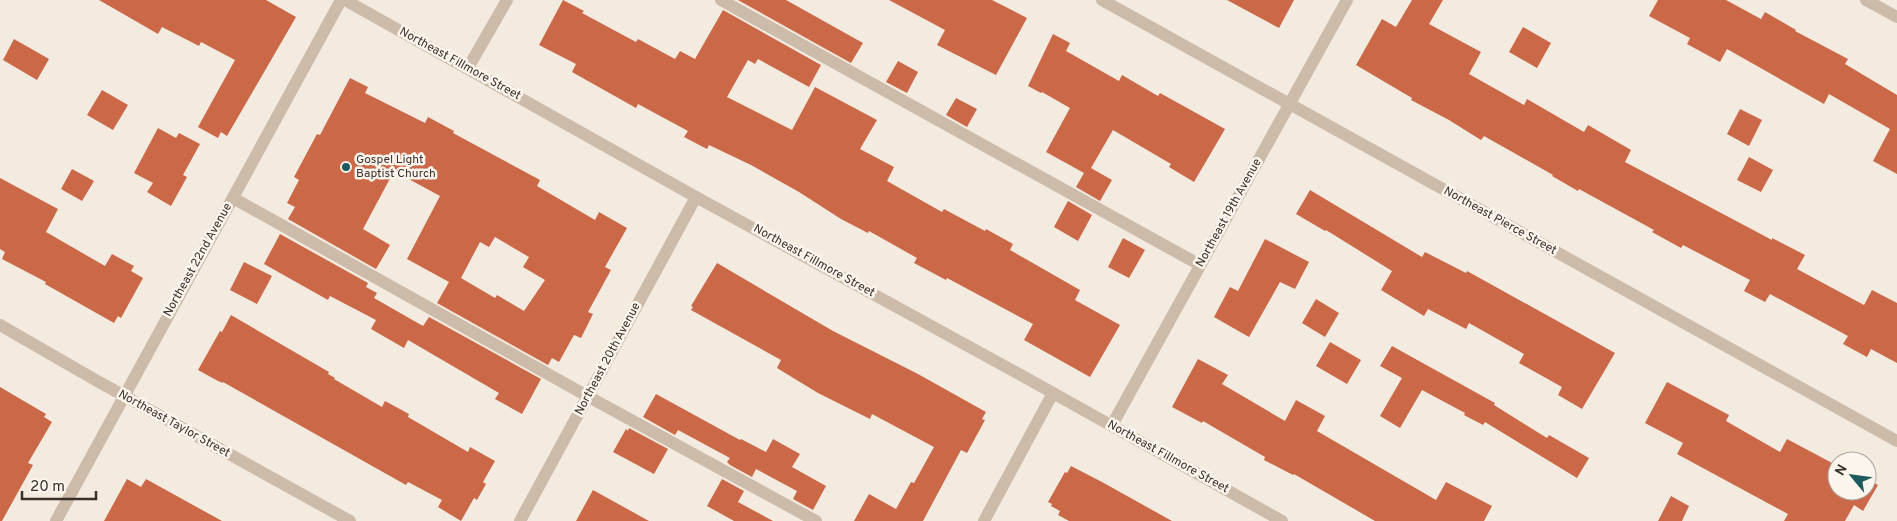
<svg xmlns="http://www.w3.org/2000/svg" width="1897" height="521" font-family="Overpass,sans-serif">
	<style>
		.building { fill: #cb6847; fill-rule: evenodd }
		.lines { fill: none; stroke-linecap: round; stroke-linejoin: round }
		.minor { stroke: #cdbbaa; stroke-width: 12 }
		.poi-dot { fill: #1d5a5e; stroke: #fbf5ed; stroke-width: 2 }
		.labels { text-anchor: middle; dominant-baseline: central; stroke-width: 5; stroke-linejoin: round; paint-order: stroke }
		.street-label { font-size: 12px; fill: #3b2f2a; stroke: #fbf5ed }
		.poi-label { font-size: 12px; fill: #3b2f2a; stroke: #fbf5ed; text-anchor: start }
	</style>
	<rect width="100%" height="100%" fill="#f4ebe0"/>
	<g class="building">
		<polygon points="99,0 266,0 296,17 227,136 221,132 218,138 198,127 235,60 201,42 199,46 162,27 158,34"/>
		<polygon points="563,0 584,11 582,13 636,42 638,39 675,59 680,51 695,59 723,10 821,65 809,87 758,59 755,64 748,60 727,97 792,130 815,87 877,120 860,149 894,167 887,181 942,212 944,209 985,231 986,229 1013,244 1010,250 1080,290 1075,300 1120,325 1090,377 1024,340 1033,324 947,278 946,280 914,263 917,258 869,231 868,233 841,219 799,192 751,165 709,145 707,149 684,137 688,131 638,104 636,108 572,72 576,64 539,45"/>
		<polygon points="738,0 786,0 863,43 851,63"/>
		<polygon points="889,0 992,0 1027,18 996,75 937,45 945,30"/>
		<polygon points="1227,0 1294,0 1279,28"/>
		<polygon points="1412,0 1443,0 1429,24 1481,52 1469,74 1524,105 1527,99 1584,132 1588,125 1631,150 1625,162 1772,240 1772,238 1805,255 1797,269 1864,305 1872,290 1897,303 1897,363 1871,349 1867,357 1843,344 1848,336 1770,294 1765,302 1744,291 1750,280 1683,245 1681,248 1652,232 1654,230 1579,189 1578,191 1552,176 1553,175 1484,136 1481,140 1449,120 1411,100 1412,98 1356,65 1382,19 1396,27"/>
		<polygon points="1658,0 1726,0 1761,19 1765,12 1796,30 1795,31 1848,59 1845,64 1897,95 1897,174 1873,161 1890,129 1829,94 1824,104 1727,49 1720,62 1687,44 1690,38 1649,16"/>
		<polygon points="1523,27 1551,43 1537,68 1509,52"/>
		<polygon points="1053,34 1070,43 1066,51 1119,81 1122,75 1158,96 1160,93 1225,129 1194,182 1169,167 1171,164 1113,130 1091,168 1112,180 1100,201 1076,187 1084,173 1046,152 1070,108 1042,92 1041,93 1028,86"/>
		<polygon points="14,39 49,59 37,80 3,60"/>
		<polygon points="898,61 918,72 907,93 886,82"/>
		<path d="M350 78 368 87 365 93 425 123 428 117 454 131 453 133 540 180 537 186 595 220 599 212 627 228 605 267 611 270 588 312 593 314 581 338 574 335 559 362 552 358 548 365 437 303 449 282 407 259 440 196 394 171 363 229 390 245 376 269 288 219 295 207 287 203 299 180 294 177 317 134 320 135ZM495 237 529 257 523 267 545 280 524 311 497 295 495 298 461 278 480 242 489 247Z"/>
		<polygon points="102,90 128,105 113,130 87,115"/>
		<polygon points="956,98 977,109 967,127 946,115"/>
		<polygon points="1740,109 1762,120 1749,146 1727,134"/>
		<polygon points="158,128 176,138 179,133 200,144 183,175 187,177 171,206 147,192 153,183 134,173"/>
		<polygon points="1749,157 1773,170 1761,192 1737,180"/>
		<polygon points="72,169 94,181 82,201 61,189"/>
		<polygon points="0,178 58,209 46,232 105,266 112,254 134,266 131,271 143,278 121,318 118,316 114,323 45,284 46,282 2,259 5,252 0,249"/>
		<polygon points="1310,190 1422,257 1425,252 1466,273 1467,271 1615,353 1582,409 1558,395 1562,387 1519,363 1524,354 1469,323 1466,329 1428,309 1424,316 1381,290 1392,271 1326,230 1325,231 1296,214"/>
		<polygon points="1068,201 1092,215 1078,241 1054,227"/>
		<polygon points="280,234 368,283 366,287 377,293 374,298 423,326 429,317 541,379 522,414 495,399 499,393 408,340 404,348 371,329 376,320 330,296 328,300 264,264"/>
		<polygon points="1123,238 1145,250 1129,278 1108,267"/>
		<polygon points="1265,239 1309,262 1295,289 1280,282 1249,337 1214,317 1230,287 1238,291"/>
		<polygon points="244,262 272,276 257,304 230,290"/>
		<polygon points="717,263 833,331 918,374 986,412 982,419 985,420 967,453 961,450 923,521 854,521 869,494 896,509 911,482 914,483 934,447 872,414 870,419 818,393 777,368 781,360 691,310 693,307 691,306"/>
		<polygon points="1316,299 1339,313 1325,337 1302,323"/>
		<polygon points="231,315 329,372 328,374 335,378 334,379 382,407 385,401 409,414 408,417 468,452 470,447 495,461 483,482 486,484 477,500 474,498 461,521 438,507 442,500 408,482 406,485 223,382 223,383 218,381 198,370 220,331 222,332"/>
		<polygon points="1330,342 1361,360 1347,384 1316,366"/>
		<polygon points="1392,346 1495,403 1494,405 1547,438 1549,435 1589,458 1577,478 1485,422 1483,425 1464,415 1465,413 1422,390 1400,428 1380,416 1402,378 1380,366"/>
		<polygon points="1198,359 1228,375 1222,384 1285,421 1296,400 1325,416 1317,431 1436,500 1446,482 1492,506 1484,521 1375,521 1294,474 1293,475 1264,460 1265,457 1203,421 1202,423 1172,407"/>
		<polygon points="1667,382 1729,415 1726,421 1780,452 1787,439 1834,464 1837,462 1837,491 1867,491 1867,479 1878,485 1863,511 1854,505 1845,521 1784,521 1788,514 1677,454 1683,443 1645,423"/>
		<polygon points="0,387 46,414 44,417 52,422 28,463 33,465 2,521 0,521"/>
		<polygon points="656,394 740,440 741,439 766,452 773,439 800,454 792,467 826,486 813,510 793,499 797,491 756,469 752,477 730,465 727,462 730,458 678,430 675,435 643,417"/>
		<polygon points="629,428 668,449 654,474 613,452 626,429 628,431"/>
		<polygon points="1071,466 1102,482 1172,521 1069,521 1058,515 1060,511 1051,506 1052,504 1048,502 1065,472 1067,473"/>
		<polygon points="127,479 141,487 146,479 222,521 104,521"/>
		<polygon points="722,479 744,491 738,502 773,521 734,521 707,506"/>
		<polygon points="593,490 649,521 576,521"/>
		<polygon points="1671,496 1689,506 1682,521 1658,521"/>
	</g>
	<g class="lines">
		<g class="minor">
			<polyline points="345,0 696,197 1028,379 1282,521"/>
			<polyline points="721,0 1200,265"/>
			<polyline points="1102,0 1897,441"/>
			<polyline points="1866,0 1897,17"/>
			<polyline points="468,68 507,0"/>
			<polyline points="233,198 589,397 816,521"/>
			<polyline points="0,325 99,382 350,521"/>
			<path d="M1112 425C1191 284 1269 142 1347 0"/>
			<polyline points="56,521 341,0"/>
			<polyline points="520,521 696,197"/>
			<polyline points="984,521 1053,393"/>
		</g>
	</g>
	<circle class="poi-dot" cx="346" cy="167" r="5"/>
	<g class="labels">
		<g class="street-label">
			<text transform="translate(460 64) rotate(29)">Northeast Fillmore Street</text>
			<text transform="translate(1229 213) rotate(-61)">Northeast 19th Avenue</text>
			<text transform="translate(1500 221) rotate(29)">Northeast Pierce Street</text>
			<text transform="translate(198 260) rotate(-61)">Northeast 22nd Avenue</text>
			<text transform="translate(814 261) rotate(29)">Northeast Fillmore Street</text>
			<text transform="translate(608 359) rotate(-62)">Northeast 20th Avenue</text>
			<text transform="translate(174 424) rotate(29)">Northeast Taylor Street</text>
			<text transform="translate(1168 457) rotate(29)">Northeast Fillmore Street</text>
		</g>
		<g class="poi-label">
			<text x="356" y="160">Gospel Light<tspan x="356" dy="14">Baptist Church</tspan></text>
		</g>
	</g>
	<g transform="translate(1852 476) rotate(299)"><circle r="24" fill="#fbf5ed" stroke="#aea69f"/>
	<path d="M0-4L9 19L0 12L-9 19Z" fill="#1d5a5e"/>
	<text y="-8" font-size="14" font-weight="bold" text-anchor="middle" fill="#3b2f2a">N</text>
	</g>
	<path d="M22 491v8h74v-8" fill="none" stroke="#3b2f2a" stroke-width="2.5"/>
	<text x="30" y="491" font-size="15" fill="#3b2f2a" stroke="#fbf5ed" stroke-width="4" paint-order="stroke">20 m</text>
</svg>
